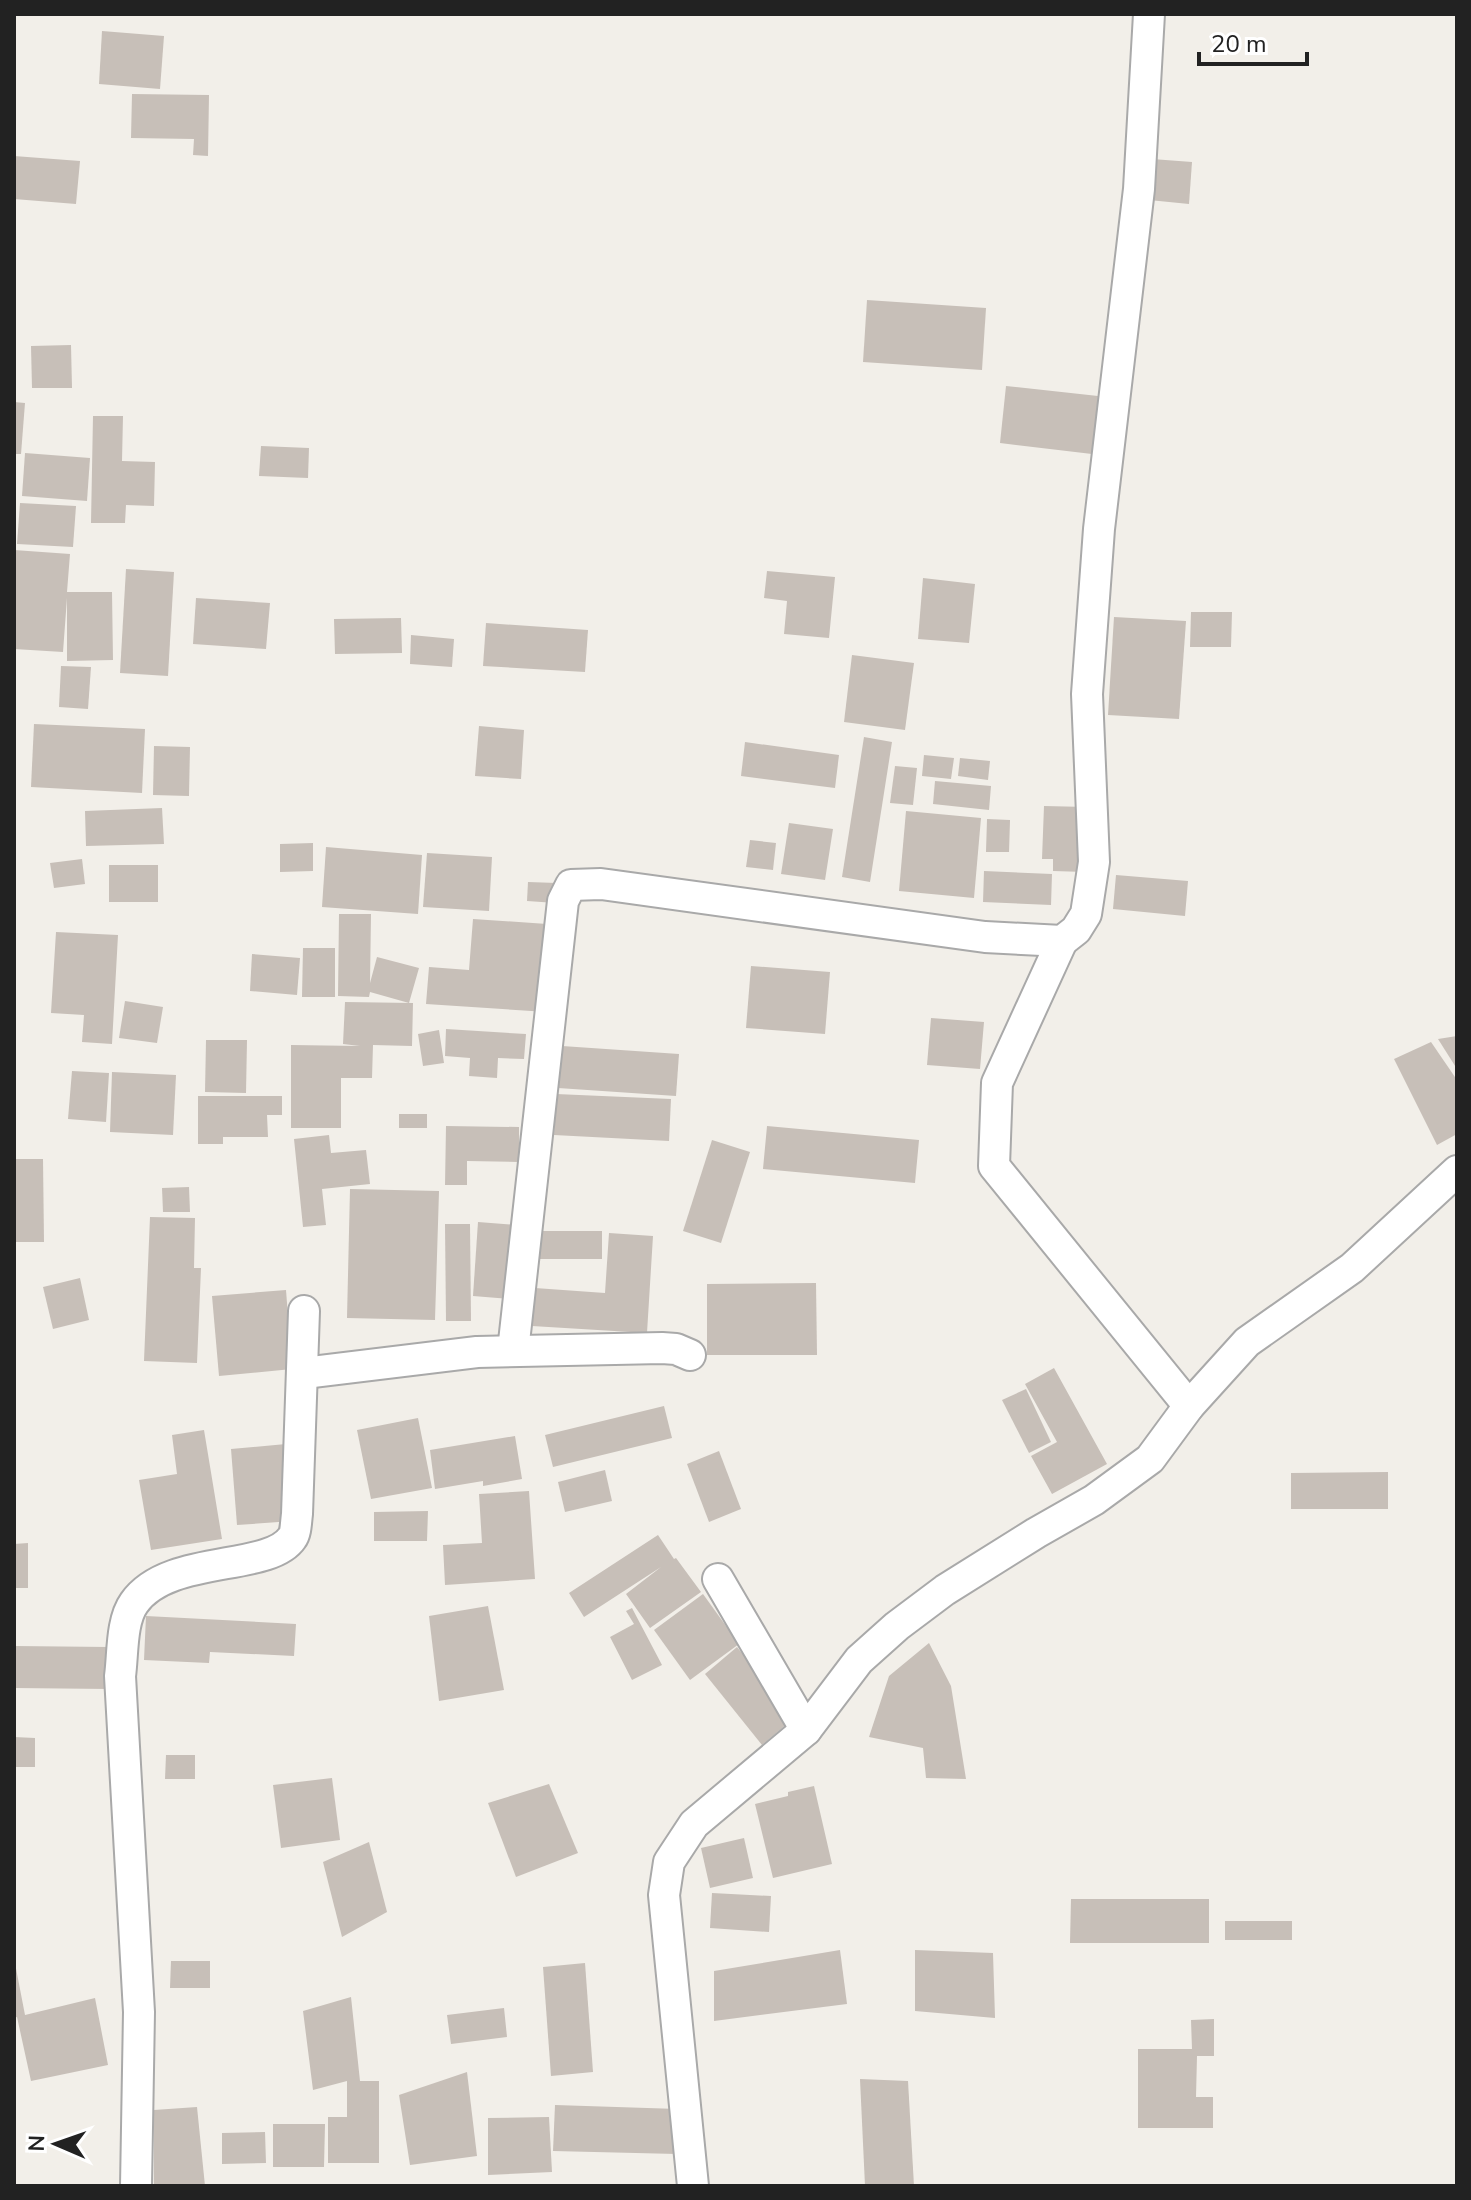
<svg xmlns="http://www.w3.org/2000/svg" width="1471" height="2200" font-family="'Nunito Sans',sans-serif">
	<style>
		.building { fill: #c7bfb8 }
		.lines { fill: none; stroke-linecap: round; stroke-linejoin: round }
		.minor-casing { stroke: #a9a9a9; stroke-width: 34 }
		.minor { stroke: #fff; stroke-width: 30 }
	</style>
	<rect width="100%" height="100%" fill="#f2efe9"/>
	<g class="building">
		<polygon points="102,31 164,36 160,89 99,84"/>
		<polygon points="132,94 209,95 208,156 193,155 194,139 131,138"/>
		<polygon points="14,156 80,161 76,204 14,199"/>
		<polygon points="1152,159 1192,162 1189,204 1149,200"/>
		<polygon points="867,300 986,308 982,370 863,362"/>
		<polygon points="71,345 72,388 32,388 31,346"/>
		<polygon points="1006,386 1098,396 1092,454 1000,443"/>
		<polygon points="14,402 25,403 21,454 14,454"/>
		<polygon points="93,416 123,416 122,461 155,462 154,506 126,505 125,523 91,523"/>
		<polygon points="261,446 309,448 308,478 259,476"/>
		<polygon points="25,453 90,458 87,501 22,496"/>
		<polygon points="20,503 76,506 73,547 17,544"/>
		<polygon points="14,550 70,554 67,592 112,592 113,660 67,661 67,598 63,652 14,649"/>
		<polygon points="126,569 174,572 168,676 120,673"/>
		<polygon points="767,571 835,577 829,638 784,634 787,601 764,598"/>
		<polygon points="923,578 975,584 969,643 918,639"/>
		<polygon points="196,598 270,603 266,649 193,644"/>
		<polygon points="1191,612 1232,612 1231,647 1190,647"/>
		<polygon points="1114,617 1186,621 1179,719 1108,715"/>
		<polygon points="401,618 402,653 335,654 334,619"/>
		<polygon points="486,623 588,630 585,672 483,666"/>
		<polygon points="411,635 454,639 452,667 410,664"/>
		<polygon points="852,655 914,663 905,730 844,722"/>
		<polygon points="61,666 91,667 88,709 59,707"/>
		<polygon points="34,724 145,729 142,793 31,787"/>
		<polygon points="479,726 524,730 521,779 475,776"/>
		<polygon points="864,737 892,742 870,882 842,877"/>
		<polygon points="745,742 839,755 835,788 741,776"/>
		<polygon points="154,746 190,747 189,796 153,795"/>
		<polygon points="924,755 954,758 951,779 922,776"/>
		<polygon points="960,758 990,761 988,780 958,776"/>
		<polygon points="895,766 917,768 913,805 890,803"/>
		<polygon points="935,781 991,786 989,810 933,804"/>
		<polygon points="1044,806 1087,807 1085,872 1053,871 1053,859 1042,859"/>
		<polygon points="162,808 164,844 86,846 85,811"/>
		<polygon points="906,811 981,818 974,898 899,891"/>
		<polygon points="987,819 1010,820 1009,852 986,852"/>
		<polygon points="789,823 833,829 825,880 781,874"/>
		<polygon points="750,840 776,843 773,870 746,867"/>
		<polygon points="313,843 313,871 280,872 280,844"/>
		<polygon points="326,847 422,855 418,914 322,907"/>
		<polygon points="427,853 492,857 489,911 423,907"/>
		<polygon points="82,859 85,884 54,888 50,863"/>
		<rect x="109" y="865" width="49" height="37"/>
		<polygon points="984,871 1052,874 1051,905 983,902"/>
		<polygon points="1116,875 1188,881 1185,916 1113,909"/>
		<polygon points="528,882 557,883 556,903 527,901"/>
		<polygon points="339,914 371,914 370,983 377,957 419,968 409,1003 370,992 369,997 338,996"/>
		<polygon points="473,919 547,924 547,1012 426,1004 429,967 469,970"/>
		<polygon points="56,932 118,935 112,1044 82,1042 84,1015 51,1013"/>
		<polygon points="303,948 335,948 335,997 302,997"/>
		<polygon points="252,954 300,958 297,995 250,991"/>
		<polygon points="751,966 830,972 825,1034 746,1028"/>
		<polygon points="125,1001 163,1007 157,1043 119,1038"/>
		<polygon points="345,1002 413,1003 412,1046 373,1045 372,1078 341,1078 341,1128 291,1128 291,1045 360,1046 343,1044"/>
		<polygon points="931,1018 984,1022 980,1069 927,1065"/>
		<polygon points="446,1029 526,1034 524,1059 498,1058 497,1078 469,1076 470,1058 445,1056"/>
		<polygon points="439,1030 444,1063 423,1066 418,1034"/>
		<polygon points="1457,1036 1457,1069 1438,1039"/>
		<polygon points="206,1040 247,1040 246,1093 205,1092"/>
		<polygon points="1431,1042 1457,1080 1457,1134 1437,1145 1394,1059"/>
		<polygon points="562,1046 679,1054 676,1096 558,1088"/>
		<polygon points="72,1071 109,1073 106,1122 68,1119"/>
		<polygon points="112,1072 176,1075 173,1135 110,1132"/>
		<polygon points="556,1094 671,1099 669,1141 554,1135"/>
		<polygon points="198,1096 282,1096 282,1115 267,1115 268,1137 223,1137 223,1144 198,1144"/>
		<rect x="399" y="1114" width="28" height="14"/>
		<polygon points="446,1126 519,1127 519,1162 467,1161 467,1185 445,1185"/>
		<polygon points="767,1126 919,1140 915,1183 763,1169"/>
		<polygon points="329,1135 331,1153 366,1150 370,1184 322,1189 326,1225 303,1227 294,1139"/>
		<polygon points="712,1140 750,1152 721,1243 683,1231"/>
		<polygon points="14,1159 43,1159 44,1242 14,1242"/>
		<polygon points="189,1187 190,1212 163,1212 162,1188"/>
		<polygon points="350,1189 439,1191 435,1320 347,1318"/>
		<polygon points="150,1217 195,1218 194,1268 201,1268 197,1363 144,1361"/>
		<polygon points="478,1222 517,1225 511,1299 473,1296"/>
		<polygon points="445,1224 470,1224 471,1321 446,1321"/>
		<rect x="535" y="1231" width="67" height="28"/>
		<polygon points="609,1233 653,1236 647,1333 532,1326 535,1288 605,1293"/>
		<polygon points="80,1278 89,1320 53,1329 43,1287"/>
		<polygon points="816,1283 817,1355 707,1355 707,1284"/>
		<polygon points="286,1290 292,1369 219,1376 212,1296"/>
		<polygon points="1054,1368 1107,1464 1052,1494 1031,1456 1057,1442 1025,1384"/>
		<polygon points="1026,1389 1051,1442 1029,1453 1002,1400"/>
		<polygon points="664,1406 672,1438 553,1467 545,1435"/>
		<polygon points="418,1418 432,1488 371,1499 357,1430"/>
		<polygon points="204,1430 222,1539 151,1550 139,1480 177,1474 172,1435"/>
		<polygon points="515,1436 522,1479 483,1486 483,1481 435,1489 430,1450"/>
		<polygon points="286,1444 293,1521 237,1525 231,1449"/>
		<polygon points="719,1451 741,1509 709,1522 687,1464"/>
		<polygon points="605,1470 612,1501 565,1512 558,1482"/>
		<polygon points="1388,1472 1388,1509 1291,1509 1291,1473"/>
		<polygon points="529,1491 535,1579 445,1585 443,1545 482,1543 479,1494"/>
		<polygon points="428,1511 427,1541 374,1541 374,1512"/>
		<polygon points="658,1535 674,1559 676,1558 701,1592 650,1628 626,1594 661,1567 584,1617 569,1593"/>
		<polygon points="28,1543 28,1588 14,1588 14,1544"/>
		<polygon points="703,1594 739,1644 690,1680 654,1630"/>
		<polygon points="488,1606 504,1690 439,1701 429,1616"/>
		<polygon points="632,1608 662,1665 632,1680 610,1637 634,1624 626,1611"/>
		<polygon points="146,1616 296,1624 294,1656 210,1652 209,1663 144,1660"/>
		<polygon points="929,1643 951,1686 966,1779 926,1778 923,1748 869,1737 889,1676"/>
		<polygon points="14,1646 109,1647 109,1689 14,1688"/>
		<polygon points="737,1647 794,1718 762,1745 705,1674"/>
		<polygon points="14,1737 35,1738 35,1767 14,1767"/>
		<polygon points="166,1755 195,1755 195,1779 165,1779"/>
		<polygon points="332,1778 340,1840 281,1848 273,1785"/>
		<polygon points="549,1784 578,1853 516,1877 488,1803"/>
		<polygon points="814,1786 832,1864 773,1878 755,1804 788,1796 788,1792"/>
		<polygon points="744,1838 753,1878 710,1888 701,1848"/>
		<polygon points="369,1842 387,1912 342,1937 323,1862"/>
		<polygon points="712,1893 771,1896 769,1932 710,1928"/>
		<polygon points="1071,1899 1209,1899 1209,1943 1070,1943"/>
		<rect x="1225" y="1921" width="67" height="19"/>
		<polygon points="840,1950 847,2004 714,2021 714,1971"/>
		<polygon points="915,1950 993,1953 995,2018 915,2011"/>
		<polygon points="14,1958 25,2015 95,1998 108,2065 31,2081 17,2017 14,2018"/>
		<polygon points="171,1961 210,1961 210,1988 170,1988"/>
		<polygon points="585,1963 593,2072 551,2076 543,1967"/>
		<polygon points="351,1997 360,2081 379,2081 379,2163 328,2163 328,2117 347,2117 347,2081 313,2090 303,2011"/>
		<polygon points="504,2008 507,2037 451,2044 447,2015"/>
		<polygon points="1214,2019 1214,2056 1197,2056 1196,2097 1213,2097 1213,2128 1138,2128 1138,2049 1192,2049 1191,2020"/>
		<polygon points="467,2072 477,2156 410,2165 399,2095"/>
		<polygon points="860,2079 908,2081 914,2186 865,2186"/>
		<polygon points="555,2105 678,2109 677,2154 553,2151"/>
		<polygon points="197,2107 205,2186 154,2186 154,2110"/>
		<polygon points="549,2117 552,2172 488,2175 488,2118"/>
		<polygon points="273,2124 325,2124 324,2167 273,2167"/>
		<polygon points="265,2132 266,2163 222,2164 222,2133"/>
	</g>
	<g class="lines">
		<g class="minor-casing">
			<g id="minor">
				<polyline points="1062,941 997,1083 994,1166 1189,1406"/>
				<polyline points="513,1351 563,901 571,885 601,884 985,937 1062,941 1076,930 1086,914 1094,862 1087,694 1099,529 1139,189 1149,14"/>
				<polyline points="304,1373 477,1352 662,1348 676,1349 690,1355"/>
				<polyline points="718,1579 806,1730"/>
				<path d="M136 2186 139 2012 120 1676C123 1655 121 1621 134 1603 168 1554 269 1572 292 1538 296 1533 296 1521 297 1514L304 1311"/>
				<polyline points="693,2186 664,1895 669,1862 694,1824 806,1730 859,1660 897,1626 945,1590 1036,1533 1094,1500 1150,1459 1189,1406 1247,1342 1352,1268 1457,1171"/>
			</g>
		</g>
		<use href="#minor" class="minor"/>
	</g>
	<rect width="1471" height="2200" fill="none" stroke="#222222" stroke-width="32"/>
	<g transform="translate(56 2144) rotate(272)" stroke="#ffffff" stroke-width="6" paint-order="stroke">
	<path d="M0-6L14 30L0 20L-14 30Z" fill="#222222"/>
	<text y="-12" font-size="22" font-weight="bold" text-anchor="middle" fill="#222222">N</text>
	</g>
	<path d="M1199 52v12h108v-12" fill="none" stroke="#222222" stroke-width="4"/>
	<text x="1211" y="52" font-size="24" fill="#222222" stroke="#ffffff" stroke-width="6" paint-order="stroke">20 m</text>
</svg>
